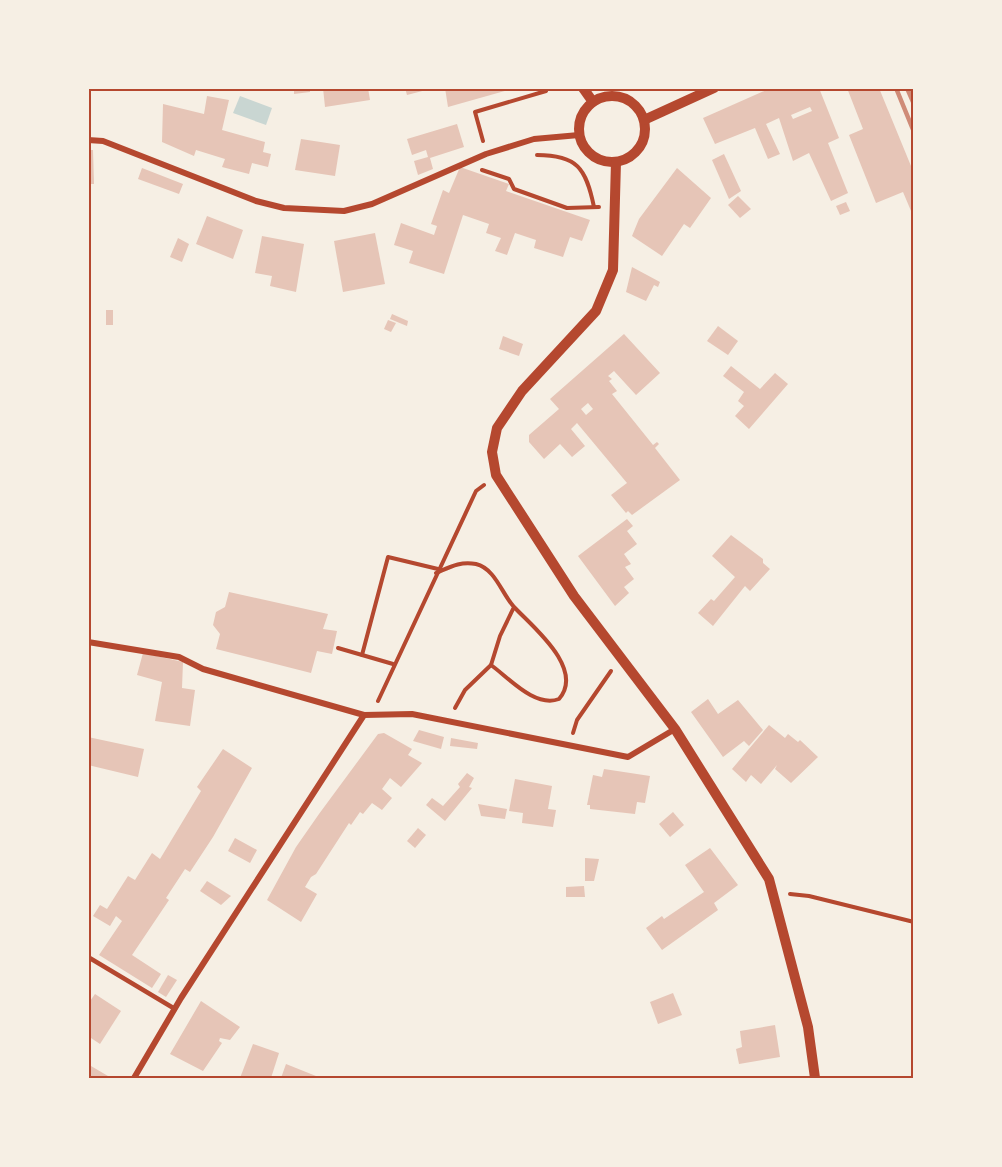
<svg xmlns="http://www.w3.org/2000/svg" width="1002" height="1167" font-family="Manrope,sans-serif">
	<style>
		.water { fill: #c9d6d2 }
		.building { fill: #e6c5b7; fill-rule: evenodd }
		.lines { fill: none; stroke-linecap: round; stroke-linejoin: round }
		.path { stroke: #b5482f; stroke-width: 4 }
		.service { stroke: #b5482f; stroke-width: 4.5 }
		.minor { stroke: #b5482f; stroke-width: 6 }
		.tertiary { stroke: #b5482f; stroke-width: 10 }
		.rail { stroke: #cf8b77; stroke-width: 4.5 }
		.neatline { fill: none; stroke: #b5482f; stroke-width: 2 }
	</style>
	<rect width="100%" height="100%" fill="#f6efe4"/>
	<polygon class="water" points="240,96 272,108 266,125 233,113"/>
	<g class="building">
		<polygon points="294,88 310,88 310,92 294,94"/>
		<polygon points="323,88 368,88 370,100 325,107"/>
		<polygon points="405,88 430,88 430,89 407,95"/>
		<polygon points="445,88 512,88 512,89 448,107"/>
		<path d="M771 88H819L839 138 828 143 848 193 831 201 809 153 793 161 779 118 766 124 780 154 768 159 755 128 715 144 703 118ZM810 107 812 111 793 119 791 115Z"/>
		<polygon points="847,88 879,88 911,166 914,218 903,192 876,203 849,135 863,129"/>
		<polygon points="207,96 229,100 222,130 265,142 263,152 271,154 268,167 252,163 249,174 222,167 225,159 196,150 194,156 162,142 163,104 204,114"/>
		<polygon points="457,124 464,147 430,158 433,169 418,175 414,161 428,157 426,150 412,155 407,139"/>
		<polygon points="301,139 340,145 335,176 295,170"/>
		<polygon points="88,150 93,150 94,184 88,184"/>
		<polygon points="724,154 741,191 729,199 712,160"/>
		<polygon points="460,167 509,184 506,191 590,220 582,241 570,237 563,257 534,248 536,240 515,233 507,255 495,251 501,238 486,233 489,224 463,215 444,274 409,263 413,251 394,245 401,223 434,235 437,226 431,224 443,190 449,193"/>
		<polygon points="142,168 183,184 179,194 138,179"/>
		<polygon points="677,168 711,198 690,228 684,224 662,256 632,236 639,219"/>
		<polygon points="738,196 751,209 740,218 728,205"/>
		<polygon points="846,202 850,211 840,215 836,206"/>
		<polygon points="207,216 243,230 233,259 196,244"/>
		<polygon points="375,233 385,284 343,292 334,241"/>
		<polygon points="262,236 304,244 296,292 270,286 272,276 255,273"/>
		<polygon points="178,238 189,244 182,262 170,257"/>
		<polygon points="632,267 660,282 658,287 654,285 646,301 626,292"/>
		<rect x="106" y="310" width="7" height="15"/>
		<polygon points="392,314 408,321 407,326 390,319"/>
		<polygon points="388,320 396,323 391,332 384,329"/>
		<polygon points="718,326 738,341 728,355 707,341"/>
		<path d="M624 334 660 373 636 395 614 371 608 376 612 379 609 381 617 391 612 394 653 445 657 442 659 444 655 448 680 480 632 515 628 511 626 513 611 495 627 483 577 423 571 429 585 446 572 457 560 444 544 459 529 442V435L559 409 550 399ZM588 403 593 409 586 415 581 409Z"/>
		<polygon points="503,336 523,344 519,356 499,349"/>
		<polygon points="731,366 760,389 775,373 788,384 749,429 735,416 744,406 738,401 744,392 723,376"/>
		<polygon points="627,519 633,526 627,531 637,544 624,554 631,564 625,567 634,579 624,587 629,593 615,606 578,556"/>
		<polygon points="731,535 763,559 763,563 770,569 750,591 745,586 713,626 698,613 711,599 714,601 735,577 712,556"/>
		<polygon points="229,592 328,614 323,629 337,631 332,654 317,651 311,673 216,649 220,634 213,625 216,612 225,607"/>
		<polygon points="143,653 183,662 182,688 195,690 190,726 155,721 162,682 137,675"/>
		<polygon points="708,699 718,714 738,700 763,730 749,746 744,741 723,757 691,712"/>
		<polygon points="769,725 785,738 788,734 798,742 800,740 818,757 791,783 775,769 777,765 761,784 751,775 746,782 732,769"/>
		<polygon points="419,730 444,737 441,749 413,741"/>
		<polygon points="384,733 412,749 408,755 422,763 401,787 390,778 382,789 392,798 382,810 372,803 363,814 360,812 351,825 349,823 316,874 311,877 305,887 317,894 301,922 267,900 296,847 319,814 378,734"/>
		<polygon points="88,737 144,749 138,777 88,765"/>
		<polygon points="451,738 478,743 477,749 450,746"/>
		<polygon points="223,749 252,768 213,837 190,872 185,869 166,898 169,900 132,955 161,974 152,988 99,955 122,921 116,916 110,926 93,916 100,905 107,909 128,876 135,880 152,853 160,859 201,791 197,787"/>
		<polygon points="604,769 650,776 645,803 637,802 635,814 590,809 590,805 587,805 593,775 602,777"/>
		<polygon points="467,773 474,778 469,787 472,788 445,821 426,805 432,798 443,806 460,787 458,784"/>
		<polygon points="515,779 552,786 548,809 556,810 553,827 522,823 523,813 509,811"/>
		<polygon points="478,804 507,809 505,819 481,816"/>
		<polygon points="673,812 684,825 670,837 659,824"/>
		<polygon points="418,828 426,835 415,848 407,841"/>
		<polygon points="235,838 257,850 250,863 228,851"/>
		<polygon points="710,848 738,885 714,903 718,910 662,950 646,928 662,916 664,919 704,892 685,865"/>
		<polygon points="585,858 599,859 594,881 585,881"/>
		<polygon points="207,881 231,896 221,905 200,891"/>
		<polygon points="584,886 585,897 566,897 566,887"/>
		<polygon points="168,975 177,980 166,997 158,992"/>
		<polygon points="673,993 682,1015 658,1024 650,1002"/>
		<polygon points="95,994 121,1011 100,1044 88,1036 88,1004"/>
		<polygon points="201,1001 240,1027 230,1040 220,1038 219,1041 222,1043 203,1071 170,1054"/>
		<polygon points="775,1025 780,1057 739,1064 736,1049 742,1047 740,1031"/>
		<polygon points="253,1044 279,1053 271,1078 240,1078"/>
		<polygon points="286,1064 316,1076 315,1078 281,1078"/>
		<polygon points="91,1066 108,1076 107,1078 88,1078"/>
	</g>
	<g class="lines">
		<g class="path">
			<polyline points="483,141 475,112 546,91 547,88"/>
			<path d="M537 155C577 155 586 168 594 207"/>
			<polyline points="482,170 509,179 514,189 567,208 599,207"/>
			<path d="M436 573C450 567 460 561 476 564 496 569 502 595 515 608 533 627 585 669 559 699 535 708 509 678 491 665L500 636 514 607"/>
			<polyline points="338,648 393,664"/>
			<polyline points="362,655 388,557 438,569"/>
			<polyline points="378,701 476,491 484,485"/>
			<polyline points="455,708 465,690 491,665"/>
			<polyline points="573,733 577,720 611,671"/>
			<polyline points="790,894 809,896 914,922"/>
		</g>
		<polyline class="service" points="88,957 175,1009"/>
		<g class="minor">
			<polyline points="88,140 103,141 256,201 284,208 344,211 372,204 486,154 534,139 579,135"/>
			<polyline points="88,642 179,657 203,669 364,715"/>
			<polyline points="134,1078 181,998 364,715 412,714 628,757 675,729"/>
		</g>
		<g class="tertiary">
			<polyline points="583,88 593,102"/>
			<circle cx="612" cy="129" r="33"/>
			<polyline points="644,120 714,88"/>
			<polyline points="616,162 613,270 596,311 522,391 497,428 492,452 496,475 574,596 675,729 769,879 808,1027 815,1078"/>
		</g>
		<g class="rail">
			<polyline points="896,88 914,132"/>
			<polyline points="907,88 914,104"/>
		</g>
	</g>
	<rect width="1002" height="1167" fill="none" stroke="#f6efe4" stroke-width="180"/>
	<rect x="90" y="90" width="822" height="987" class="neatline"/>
</svg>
